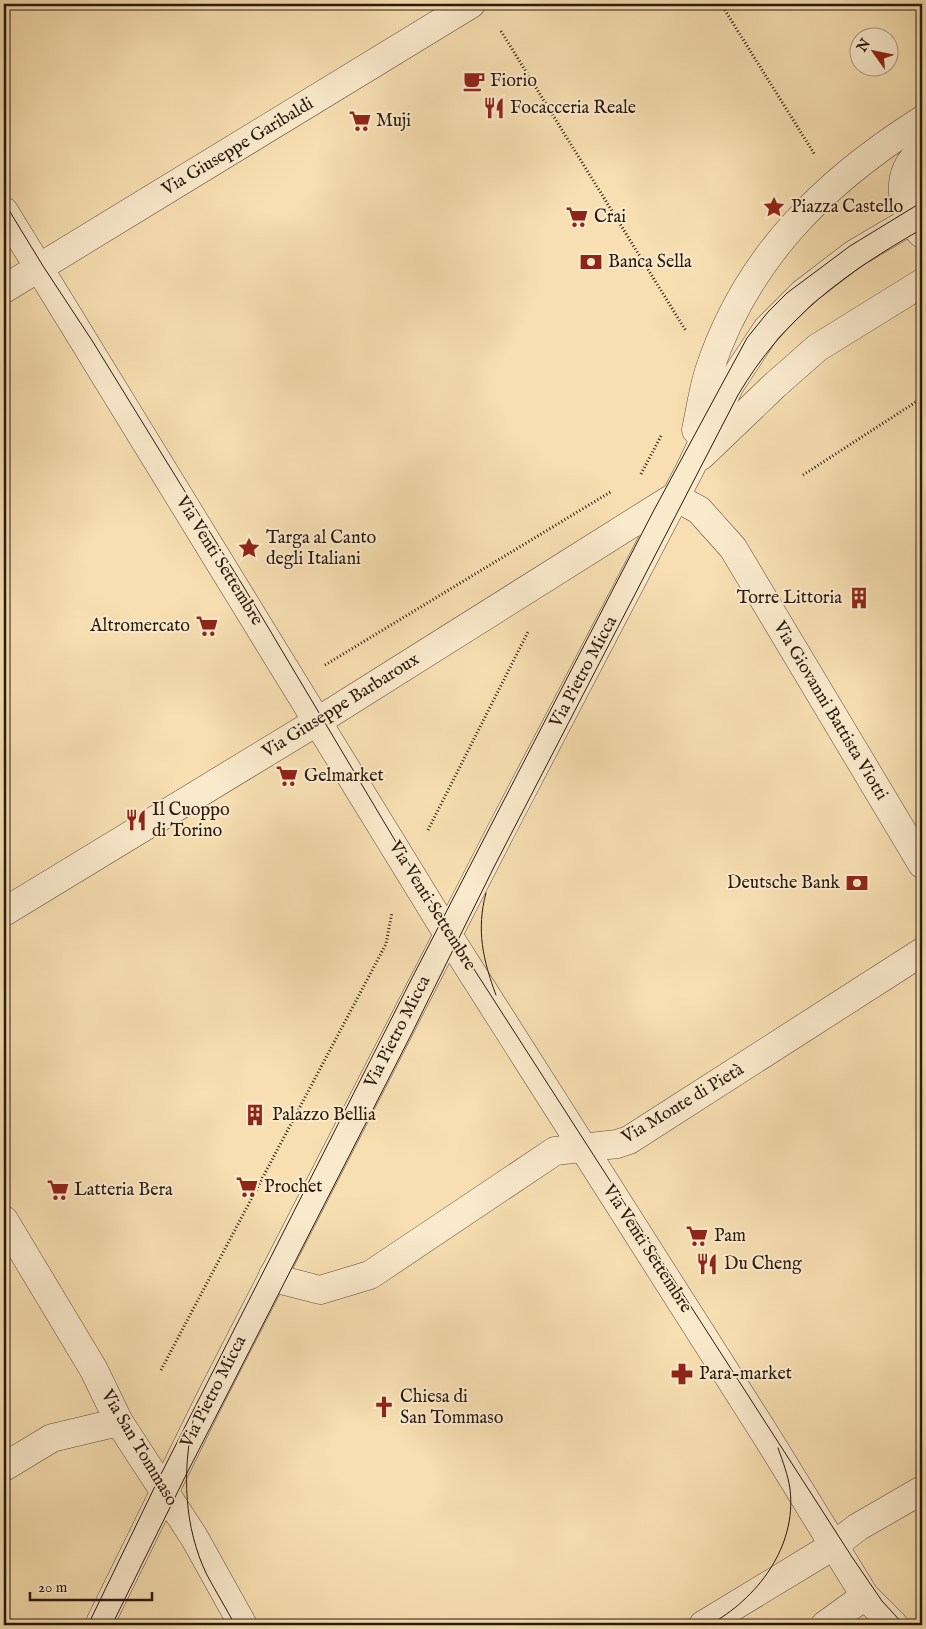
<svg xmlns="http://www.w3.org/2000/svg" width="926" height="1629" font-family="'IM FELL English',serif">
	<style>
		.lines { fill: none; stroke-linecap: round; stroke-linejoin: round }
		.minor-casing { stroke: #5d4b38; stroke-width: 29 }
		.path { stroke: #2a1a10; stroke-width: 3; stroke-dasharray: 1 2.5; stroke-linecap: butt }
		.minor { stroke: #faeacc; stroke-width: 28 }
		.tram { stroke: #2a1a10; stroke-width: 1 }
		.labels { text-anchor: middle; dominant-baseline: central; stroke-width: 4; stroke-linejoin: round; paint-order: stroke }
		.poi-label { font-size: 18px; fill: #2a1a10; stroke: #faeacc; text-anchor: start }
		.street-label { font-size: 18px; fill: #2a1a10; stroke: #faeacc }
	</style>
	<rect width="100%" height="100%" fill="#f7dfb1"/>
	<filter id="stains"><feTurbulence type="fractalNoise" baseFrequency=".004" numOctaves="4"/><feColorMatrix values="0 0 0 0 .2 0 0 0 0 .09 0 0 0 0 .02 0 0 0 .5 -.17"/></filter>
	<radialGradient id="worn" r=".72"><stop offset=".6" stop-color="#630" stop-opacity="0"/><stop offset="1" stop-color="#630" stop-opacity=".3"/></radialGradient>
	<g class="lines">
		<g class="minor-casing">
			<g id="minor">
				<path d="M922 151C893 171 900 212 922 234"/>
				<polyline points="4,211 455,946 767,1437 865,1596 894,1625"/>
				<polyline points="4,289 471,4"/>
				<path d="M696 430C700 411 703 390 709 371 746 258 824 182 922 120"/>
				<polyline points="701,456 774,386 817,348 922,283"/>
				<polyline points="675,497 699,510 733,548 922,864"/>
				<polyline points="4,912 318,721 674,497"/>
				<polyline points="4,1220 94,1370 119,1422 194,1537 243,1625"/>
				<polyline points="273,1275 285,1281 320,1290 370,1275 555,1151 617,1144 629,1140 922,952"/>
				<polyline points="4,1467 52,1438 119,1422"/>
				<polyline points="99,1625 208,1403 501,831 690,469 730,385 767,329 803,293 854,254 922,214"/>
				<polyline points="703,1625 833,1546 858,1527 922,1490"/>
				<polyline points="825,1625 865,1596"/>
			</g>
		</g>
		<g class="path">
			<polyline points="721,4 815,155"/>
			<polyline points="501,31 686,331"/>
			<polyline points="641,474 661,436"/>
			<polyline points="803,475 922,398"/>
			<polyline points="325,665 612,491"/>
			<polyline points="428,830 528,632"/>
			<polyline points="161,1370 386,944 392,912"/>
		</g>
		<use href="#minor" class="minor"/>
		<g class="tram">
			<polyline points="4,202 43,266 93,342 256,607 443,921 852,1557 882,1601 904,1625"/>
			<path d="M486 893C476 930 483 960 496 995"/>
			<path d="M193 1421C182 1472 184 1528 207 1575 216 1592 226 1608 235 1625"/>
			<polyline points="88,1625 158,1480 412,978 654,510 747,338 768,312 787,293 850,246 922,202"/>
			<path d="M112 1625 186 1475 412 1033 494 867 738 395C784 317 845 273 922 229"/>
			<path d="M709 1625C757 1599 797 1547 790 1489 788 1475 783 1462 778 1448"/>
		</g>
	</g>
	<defs>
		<g id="cafe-bare" transform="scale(1.725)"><path d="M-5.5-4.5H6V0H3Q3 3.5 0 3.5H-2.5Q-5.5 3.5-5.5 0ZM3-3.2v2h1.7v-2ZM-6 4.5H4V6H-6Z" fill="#8f2418" stroke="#faeacc" stroke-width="2.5" paint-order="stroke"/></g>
		<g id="restaurant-bare" transform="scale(1.725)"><path d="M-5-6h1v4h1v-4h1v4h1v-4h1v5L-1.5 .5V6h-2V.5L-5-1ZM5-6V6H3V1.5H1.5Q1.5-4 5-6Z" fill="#8f2418" stroke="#faeacc" stroke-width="2.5" paint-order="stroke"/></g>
		<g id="supermarket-bare" transform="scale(1.725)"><path d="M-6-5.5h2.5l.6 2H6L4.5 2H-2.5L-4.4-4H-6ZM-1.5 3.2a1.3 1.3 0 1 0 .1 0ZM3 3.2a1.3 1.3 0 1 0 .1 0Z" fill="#8f2418" stroke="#faeacc" stroke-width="2.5" paint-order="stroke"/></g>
		<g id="sight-bare" transform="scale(1.725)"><path d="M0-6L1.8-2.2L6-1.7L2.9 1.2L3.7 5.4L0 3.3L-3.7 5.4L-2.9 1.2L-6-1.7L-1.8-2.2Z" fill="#8f2418" stroke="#faeacc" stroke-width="2.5" paint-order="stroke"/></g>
		<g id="bank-bare" transform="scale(1.725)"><path d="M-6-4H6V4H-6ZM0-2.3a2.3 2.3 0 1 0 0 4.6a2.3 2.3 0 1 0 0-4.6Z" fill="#8f2418" stroke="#faeacc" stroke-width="2.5" paint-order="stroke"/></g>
		<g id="building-bare" transform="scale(1.725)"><path d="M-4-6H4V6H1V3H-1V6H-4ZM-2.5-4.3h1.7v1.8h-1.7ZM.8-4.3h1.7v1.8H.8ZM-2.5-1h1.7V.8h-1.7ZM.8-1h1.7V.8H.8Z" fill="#8f2418" stroke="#faeacc" stroke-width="2.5" paint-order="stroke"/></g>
		<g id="pharmacy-bare" transform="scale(1.725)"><path d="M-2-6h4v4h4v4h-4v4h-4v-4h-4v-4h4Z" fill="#8f2418" stroke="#faeacc" stroke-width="2.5" paint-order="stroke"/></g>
		<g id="church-bare" transform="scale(1.725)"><path d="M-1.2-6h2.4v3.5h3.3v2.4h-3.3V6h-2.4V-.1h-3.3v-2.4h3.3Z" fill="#8f2418" stroke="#faeacc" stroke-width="2.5" paint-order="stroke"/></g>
	</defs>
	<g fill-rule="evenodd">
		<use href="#cafe-bare" x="474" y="81"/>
		<use href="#restaurant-bare" x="494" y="108"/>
		<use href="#supermarket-bare" x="360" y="121"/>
		<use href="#sight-bare" x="774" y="207"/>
		<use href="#supermarket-bare" x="577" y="217"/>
		<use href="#bank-bare" x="591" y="262"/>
		<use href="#sight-bare" x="249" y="548"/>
		<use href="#building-bare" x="859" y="598"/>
		<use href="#supermarket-bare" x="207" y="626"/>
		<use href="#supermarket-bare" x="287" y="776"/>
		<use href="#restaurant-bare" x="136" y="820"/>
		<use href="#bank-bare" x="857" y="883"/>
		<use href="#building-bare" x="255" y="1115"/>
		<use href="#supermarket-bare" x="247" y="1187"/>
		<use href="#supermarket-bare" x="58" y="1190"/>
		<use href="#supermarket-bare" x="697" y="1236"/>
		<use href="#restaurant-bare" x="707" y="1264"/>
		<use href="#pharmacy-bare" x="682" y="1374"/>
		<use href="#church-bare" x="384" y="1407"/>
	</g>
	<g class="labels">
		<g class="poi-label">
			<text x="490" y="81">Fiorio</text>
			<text x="510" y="108">Focacceria Reale</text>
			<text x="376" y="121">Muji</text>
			<text x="791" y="207">Piazza Castello</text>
			<text x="594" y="217">Crai</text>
			<text x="608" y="262">Banca Sella</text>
			<text x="266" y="538">Targa al Canto<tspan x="266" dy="21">degli Italiani</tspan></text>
			<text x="842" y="598" text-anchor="end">Torre Littoria</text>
			<text x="190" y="626" text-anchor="end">Altromercato</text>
			<text x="304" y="776">Gelmarket</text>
			<text x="152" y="810">Il Cuoppo<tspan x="152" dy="21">di Torino</tspan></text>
			<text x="840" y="883" text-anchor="end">Deutsche Bank</text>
			<text x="272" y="1115">Palazzo Bellia</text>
			<text x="264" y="1187">Prochet</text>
			<text x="74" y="1190">Latteria Bera</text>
			<text x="714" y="1236">Pam</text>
			<text x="724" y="1264">Du Cheng</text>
			<text x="699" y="1374">Para-market</text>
			<text x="400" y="1397">Chiesa di<tspan x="400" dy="21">San Tommaso</tspan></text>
		</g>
		<g class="street-label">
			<text transform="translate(238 147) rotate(-31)">Via Giuseppe Garibaldi</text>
			<text transform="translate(219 561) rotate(58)">Via Venti Settembre</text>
			<text transform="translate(584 672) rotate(-62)">Via Pietro Micca</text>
			<text transform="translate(341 706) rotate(-32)">Via Giuseppe Barbaroux</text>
			<text transform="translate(830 711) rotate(59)">Via Giovanni Battista Viotti</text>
			<text transform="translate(432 906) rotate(58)">Via Venti Settembre</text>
			<text transform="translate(398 1032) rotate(-63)">Via Pietro Micca</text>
			<text transform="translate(683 1104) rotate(-31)">Via Monte di Pietà</text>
			<text transform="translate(647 1249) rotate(57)">Via Venti Settembre</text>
			<text transform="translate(214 1392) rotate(-63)">Via Pietro Micca</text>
			<text transform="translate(139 1448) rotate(59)">Via San Tommaso</text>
		</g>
	</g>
	<rect width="926" height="1629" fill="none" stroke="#f7dfb1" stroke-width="20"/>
	<rect x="5" y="5" width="916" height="1619" fill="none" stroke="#2a1a10" stroke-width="2.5"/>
	<rect x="10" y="10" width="906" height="1609" fill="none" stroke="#2a1a10"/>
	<g transform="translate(874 52) rotate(303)"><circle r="24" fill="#faeacc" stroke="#a79781"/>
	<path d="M0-4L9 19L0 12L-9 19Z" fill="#8f2418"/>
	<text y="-8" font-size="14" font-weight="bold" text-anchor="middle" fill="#2a1a10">N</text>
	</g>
	<path d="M30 1592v8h122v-8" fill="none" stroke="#2a1a10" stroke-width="2.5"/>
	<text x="38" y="1592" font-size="15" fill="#2a1a10" stroke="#faeacc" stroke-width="4" paint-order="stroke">20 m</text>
	<rect width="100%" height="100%" filter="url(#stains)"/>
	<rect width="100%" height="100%" fill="url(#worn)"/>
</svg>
